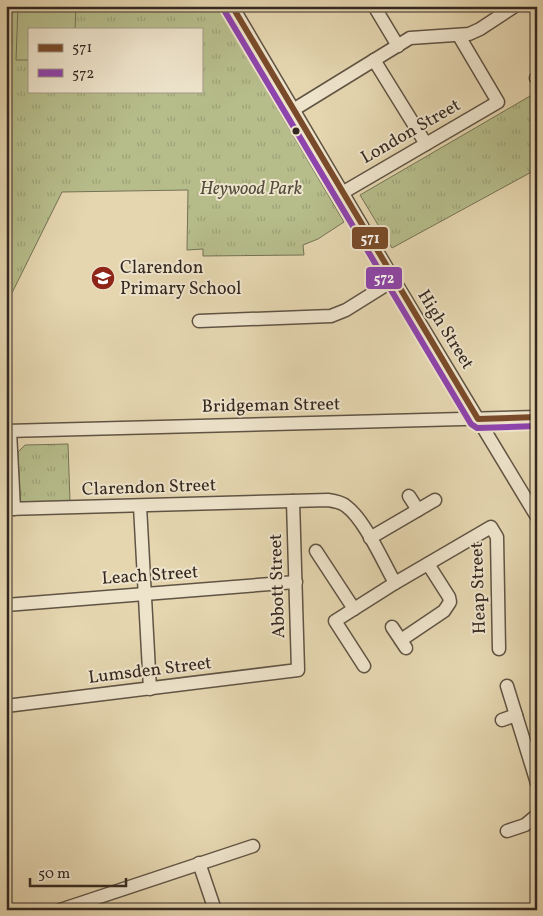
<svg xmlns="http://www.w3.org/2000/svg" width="543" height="916" font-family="Vollkorn,serif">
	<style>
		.grass { fill: url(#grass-tufts); stroke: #757256; fill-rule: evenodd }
		.pitch { fill: #b6bd8b; stroke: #757256 }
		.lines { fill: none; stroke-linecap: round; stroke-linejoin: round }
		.minor-casing { stroke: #605444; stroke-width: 15 }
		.minor { stroke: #eee4cc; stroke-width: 12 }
		.bus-1-casing { stroke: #eee4cc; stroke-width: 10 }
		.bus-2-casing { stroke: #eee4cc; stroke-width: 10 }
		.bus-1 { stroke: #7a4b2a; stroke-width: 6 }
		.bus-2 { stroke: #8e44ad; stroke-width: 6 }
		.bus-dot { fill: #342820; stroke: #eee4cc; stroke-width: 2 }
		.labels { text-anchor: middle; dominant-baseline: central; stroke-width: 4; stroke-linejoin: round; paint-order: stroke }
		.street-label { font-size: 18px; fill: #342820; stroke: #eee4cc }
		.park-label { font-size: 18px; font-style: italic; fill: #544d3b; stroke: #eee4cc }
		.poi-label { font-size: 18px; fill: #342820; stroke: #eee4cc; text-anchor: start }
		.line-badge { stroke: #eee4cc; stroke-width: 2 }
		.badge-label { font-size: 14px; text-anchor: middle; font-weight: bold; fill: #fff }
	</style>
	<defs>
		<pattern id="grass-tufts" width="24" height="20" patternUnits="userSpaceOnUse" patternTransform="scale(1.25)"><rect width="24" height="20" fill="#b6bd8b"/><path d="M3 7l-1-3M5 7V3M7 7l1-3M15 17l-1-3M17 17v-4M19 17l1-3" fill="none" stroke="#9da278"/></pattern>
	</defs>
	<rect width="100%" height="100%" fill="#e5d6b0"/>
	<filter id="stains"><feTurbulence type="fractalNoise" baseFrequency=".004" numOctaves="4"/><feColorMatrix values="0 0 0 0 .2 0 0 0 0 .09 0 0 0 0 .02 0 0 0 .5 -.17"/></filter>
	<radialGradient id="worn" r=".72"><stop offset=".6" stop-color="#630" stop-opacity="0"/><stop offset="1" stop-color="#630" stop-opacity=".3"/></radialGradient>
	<g class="grass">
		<path d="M6 6H217L344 222 318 239 303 245 304 255 203 256V249L187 250 188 190 62 192 6 305ZM29 29H201V91H29Z"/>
		<polygon points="537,92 537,169 392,248 360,195"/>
		<polygon points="68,444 70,501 20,502 18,452 25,445"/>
	</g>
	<g class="pitch">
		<polygon points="6,6 11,6 12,44 6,45"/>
		<polygon points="18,6 76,6 75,29 29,29 29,60 16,60"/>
	</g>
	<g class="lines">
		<g class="minor-casing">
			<g id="minor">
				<polyline points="232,6 394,280 537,517"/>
				<polyline points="374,6 398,46"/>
				<polyline points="374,60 426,144"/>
				<polyline points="536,78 537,77"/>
				<polyline points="293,110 410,38 469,34 480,29 515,6"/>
				<polyline points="342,193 498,102 459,36"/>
				<polyline points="199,321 331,316 346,310 394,280"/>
				<polyline points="6,431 537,417"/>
				<polyline points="10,431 14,509"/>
				<polyline points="409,496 418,510"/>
				<polyline points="140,506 150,689"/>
				<path d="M6 509 328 500C335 501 341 502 346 506 365 520 383 562 395 583L491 527 497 537 499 649"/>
				<polyline points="370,538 435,500"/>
				<polyline points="316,551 354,609"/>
				<polyline points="6,605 296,582"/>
				<polyline points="392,627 406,648"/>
				<polyline points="401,640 444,611 450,602 449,597 428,564"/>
				<polyline points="364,666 335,621 395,583"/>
				<polyline points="507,686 537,783"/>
				<polyline points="6,706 298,670 293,501"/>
				<polyline points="502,720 516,715"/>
				<polyline points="507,831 525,825 537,815"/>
				<polyline points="199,863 215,910"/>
				<polyline points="60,910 253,846"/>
			</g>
		</g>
		<use href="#minor" class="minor"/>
		<g class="bus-1-casing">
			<polyline id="bus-1" points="232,6 478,419 537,417"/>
		</g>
		<g class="bus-2-casing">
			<polyline id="bus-2" points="224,10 471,424 477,428 537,426"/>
		</g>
		<use href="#bus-1" class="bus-1"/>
		<use href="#bus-2" class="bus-2"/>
	</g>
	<defs>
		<g id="school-disc" transform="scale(1.25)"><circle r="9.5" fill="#8f2418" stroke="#eee4cc"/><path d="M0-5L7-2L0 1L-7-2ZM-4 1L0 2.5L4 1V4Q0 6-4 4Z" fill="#fff"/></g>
	</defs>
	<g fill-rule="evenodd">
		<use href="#school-disc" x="103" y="278"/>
	</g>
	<circle class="bus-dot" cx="296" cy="131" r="4.5"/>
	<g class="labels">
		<g class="street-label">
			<text transform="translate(411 132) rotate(-30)">London Street</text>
			<text transform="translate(445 330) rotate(58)">High Street</text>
			<text transform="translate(271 406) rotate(-1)">Bridgeman Street</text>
			<text transform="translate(149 488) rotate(-2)">Clarendon Street</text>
			<text transform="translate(150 576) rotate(-4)">Leach Street</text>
			<text transform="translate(278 586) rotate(-92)">Abbott Street</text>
			<text transform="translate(479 588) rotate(-92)">Heap Street</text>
			<text transform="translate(150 671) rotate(-7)">Lumsden Street</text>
		</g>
		<g class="park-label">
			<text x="251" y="189">Heywood Park</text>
		</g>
		<g class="poi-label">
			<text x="120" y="268">Clarendon<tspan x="120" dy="21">Primary School</tspan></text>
		</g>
	</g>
	<g class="line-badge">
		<rect x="351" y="226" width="38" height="24" rx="5" fill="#7a4b2a"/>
		<rect x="365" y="266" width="38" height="24" rx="5" fill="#8e44ad"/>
	</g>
	<g class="badge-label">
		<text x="370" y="243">571</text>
		<text x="384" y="283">572</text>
	</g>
	<rect width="543" height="916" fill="none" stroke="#e5d6b0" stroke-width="25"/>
	<rect x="8" y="8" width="528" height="901" fill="none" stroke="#342820" stroke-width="2.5"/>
	<rect x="12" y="12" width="518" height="891" fill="none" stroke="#342820"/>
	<rect x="28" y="28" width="175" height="65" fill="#eee4cc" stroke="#a49987"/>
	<rect x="38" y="44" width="25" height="8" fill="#7a4b2a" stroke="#a49987"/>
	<text x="72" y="52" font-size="15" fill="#342820">571</text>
	<rect x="38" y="69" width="25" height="8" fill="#8e44ad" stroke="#a49987"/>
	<text x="72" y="78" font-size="15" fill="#342820">572</text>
	<path d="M30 878v8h96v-8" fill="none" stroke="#342820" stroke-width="2.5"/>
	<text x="38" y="878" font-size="15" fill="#342820" stroke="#eee4cc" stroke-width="4" paint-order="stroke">50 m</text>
	<rect width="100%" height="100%" filter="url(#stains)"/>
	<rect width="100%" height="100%" fill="url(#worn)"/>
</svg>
